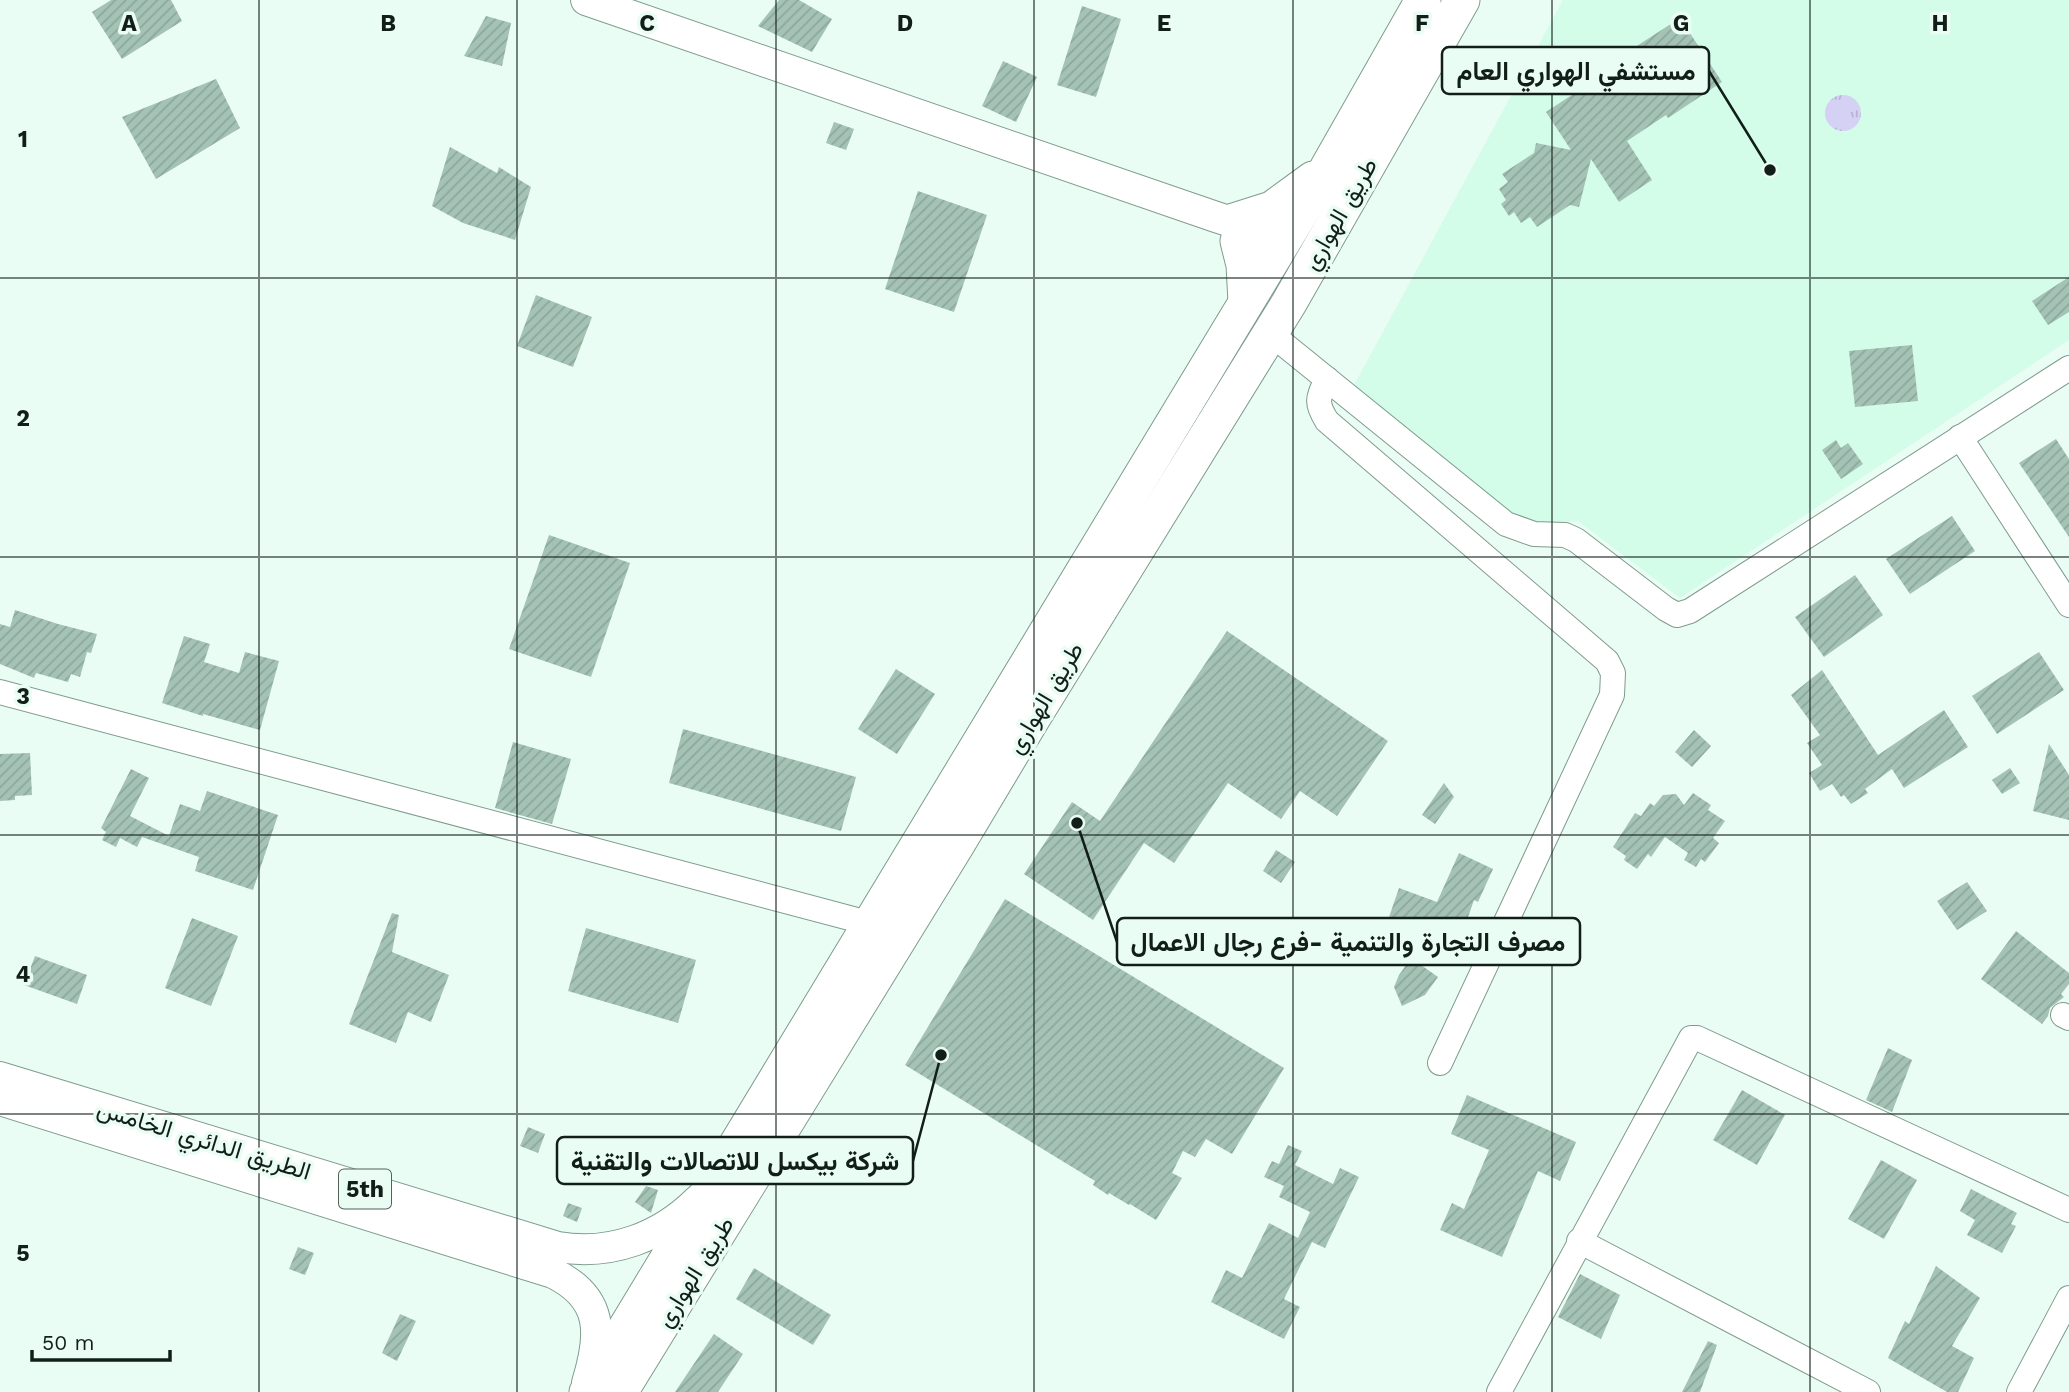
<svg xmlns="http://www.w3.org/2000/svg" width="2069" height="1392" font-family="'Work Sans',Vazirmatn,sans-serif">
	<style>
		.built { fill: #d3fce9 }
		.grass { fill: url(#grass-tufts) }
		.building { fill: url(#building-hatch) }
		.lines { fill: none; stroke-linecap: round; stroke-linejoin: round }
		.minor-casing { stroke: #7e9c8e; stroke-width: 26 }
		.major-casing { stroke: #7e9c8e; stroke-width: 32 }
		.highway-casing { stroke: #7e9c8e; stroke-width: 37 }
		.minor { stroke: #fff; stroke-width: 24 }
		.major { stroke: #fff; stroke-width: 30 }
		.highway { stroke: #fff; stroke-width: 35 }
		.grid { fill: none; stroke: #121e19; stroke-width: 2; stroke-opacity: 0.55 }
		.labels { text-anchor: middle; dominant-baseline: central; stroke-width: 7; stroke-linejoin: round; paint-order: stroke }
		.shield { fill: #eafdf4; stroke: #53615b; stroke-width: 2 }
		.shield-label { font-size: 23px; font-weight: bold; fill: #121e19 }
		.street-label { font-size: 24px; fill: #121e19; stroke: #eafdf4 }
		.grid-label { font-size: 23px; text-anchor: middle; font-weight: bold; fill: #121e19; stroke: #eafdf4; stroke-width: 7; stroke-linejoin: round; paint-order: stroke }
		.leader { fill: none; stroke: #121e19; stroke-width: 2.5 }
		.callout-dot { fill: #121e19; stroke: #eafdf4; stroke-width: 2.5 }
		.callout { fill: #eafdf4; stroke: #121e19; stroke-width: 2.5 }
		.callout-label { font-size: 26px; text-anchor: middle; font-weight: bold; fill: #121e19 }
	</style>
	<defs>
		<pattern id="grass-tufts" width="24" height="20" patternUnits="userSpaceOnUse" patternTransform="scale(1.75)"><rect width="24" height="20" fill="#d5d1f4"/><path d="M3 7l-1-3M5 7V3M7 7l1-3M15 17l-1-3M17 17v-4M19 17l1-3" fill="none" stroke="#b6b3d1"/></pattern>
		<pattern id="building-hatch" width="6" height="6" patternUnits="userSpaceOnUse" patternTransform="scale(1.75)"><rect width="6" height="6" fill="#a4c3b5"/><path d="M-1 1l2-2M0 6l6-6M5 7l2-2" fill="none" stroke="#8ca79b"/></pattern>
	</defs>
	<rect width="100%" height="100%" fill="#eafdf4"/>
	<polygon class="built" points="1563,0 2069,0 2069,340 1680,598 1578,521 1522,524 1354,385"/>
	<circle class="grass" cx="1843" cy="113" r="18"/>
	<g class="building">
		<polygon points="111,0 171,0 182,21 122,59 92,12"/>
		<polygon points="779,0 799,0 832,19 812,52 758,26"/>
		<polygon points="1082,6 1121,19 1096,97 1057,85"/>
		<polygon points="486,16 511,23 502,66 464,56"/>
		<polygon points="1680,18 1722,82 1668,118 1666,115 1627,141 1652,180 1619,202 1591,159 1579,207 1570,205 1537,227 1530,217 1521,223 1514,212 1509,216 1501,204 1506,200 1499,189 1508,182 1502,174 1534,153 1536,143 1571,150 1546,112 1590,83 1586,78 1598,70 1602,76 1629,58 1626,53"/>
		<polygon points="1003,61 1037,77 1016,122 982,106"/>
		<polygon points="216,79 240,128 156,179 122,117"/>
		<polygon points="834,122 854,129 846,150 826,143"/>
		<polygon points="450,147 497,173 499,167 531,187 515,240 463,223 432,206"/>
		<polygon points="918,191 987,215 954,312 885,289"/>
		<polygon points="2069,277 2069,312 2048,325 2032,301"/>
		<polygon points="536,295 592,317 573,367 517,346"/>
		<polygon points="1912,345 1918,401 1855,407 1849,351"/>
		<polygon points="2056,439 2069,459 2069,537 2019,463"/>
		<polygon points="1836,440 1841,448 1848,443 1863,464 1841,479 1822,450"/>
		<polygon points="1952,516 1975,551 1910,594 1886,559"/>
		<polygon points="549,535 630,563 591,677 509,649"/>
		<polygon points="1855,575 1883,615 1824,657 1795,617"/>
		<polygon points="15,610 58,624 97,634 91,653 87,652 80,677 71,674 68,682 36,673 34,678 0,664 0,624 10,627"/>
		<polygon points="1227,631 1388,741 1337,816 1300,791 1281,819 1228,783 1174,863 1144,843 1093,920 1024,874 1072,802 1100,821"/>
		<polygon points="184,636 210,644 204,662 239,673 245,652 279,661 260,730 203,714 203,716 162,703"/>
		<polygon points="2039,652 2064,690 1997,734 1972,696"/>
		<polygon points="896,669 935,694 897,754 858,729"/>
		<polygon points="1822,670 1878,755 1944,710 1968,747 1904,788 1892,769 1865,789 1868,793 1851,804 1844,795 1841,797 1832,784 1820,791 1809,773 1822,765 1807,743 1820,735 1791,695"/>
		<polygon points="683,729 856,777 841,831 669,783"/>
		<polygon points="1694,730 1711,746 1692,767 1675,752"/>
		<polygon points="513,742 571,759 552,824 495,808"/>
		<polygon points="2049,744 2069,775 2069,820 2033,811"/>
		<polygon points="30,753 32,795 15,796 15,800 0,801 0,754"/>
		<polygon points="2010,768 2020,783 2002,794 1992,780"/>
		<polygon points="131,769 149,778 130,816 169,836 180,804 200,811 207,791 278,815 253,890 195,871 199,857 142,837 137,847 120,838 116,847 102,840 106,832 101,828"/>
		<polygon points="1444,783 1454,797 1435,824 1422,815"/>
		<polygon points="1693,793 1711,805 1708,810 1725,821 1713,838 1719,843 1705,862 1701,859 1696,867 1684,860 1688,853 1665,837 1651,857 1648,854 1637,869 1624,860 1626,856 1613,847 1635,813 1641,816 1650,803 1654,806 1663,795 1676,794 1684,805"/>
		<polygon points="1276,850 1295,862 1281,883 1263,871"/>
		<polygon points="1459,853 1493,869 1478,902 1474,900 1458,946 1388,920 1399,888 1437,902"/>
		<polygon points="1967,882 1987,911 1957,930 1937,901"/>
		<polygon points="1005,899 1284,1068 1232,1154 1206,1139 1195,1157 1183,1151 1172,1173 1182,1178 1156,1220 1130,1204 1129,1205 1109,1193 1108,1195 1093,1185 1095,1181 905,1065"/>
		<polygon points="392,913 399,915 392,952 449,975 431,1022 408,1012 396,1043 349,1024"/>
		<polygon points="192,918 238,936 211,1006 165,988"/>
		<polygon points="586,928 696,960 678,1023 568,991"/>
		<polygon points="2016,931 2069,973 2069,984 2061,994 2064,997 2050,1008 2048,1016 2042,1024 1981,979"/>
		<polygon points="35,956 87,975 77,1004 24,985"/>
		<polygon points="1411,958 1438,977 1425,995 1402,1006 1394,987 1399,975"/>
		<polygon points="1888,1048 1912,1060 1892,1112 1866,1100"/>
		<polygon points="1742,1090 1785,1115 1757,1165 1713,1140"/>
		<polygon points="1467,1095 1576,1142 1560,1181 1538,1171 1502,1257 1440,1230 1452,1203 1464,1209 1489,1150 1451,1134"/>
		<polygon points="528,1127 545,1134 538,1153 520,1146"/>
		<polygon points="1288,1145 1302,1151 1295,1165 1333,1184 1340,1168 1359,1177 1325,1248 1312,1242 1284,1299 1300,1307 1284,1339 1211,1302 1226,1270 1242,1278 1269,1223 1298,1238 1310,1212 1279,1197 1284,1186 1264,1177 1272,1161 1279,1164"/>
		<polygon points="1881,1160 1917,1180 1884,1239 1848,1219"/>
		<polygon points="646,1186 658,1190 651,1213 635,1202"/>
		<polygon points="1971,1189 2017,1213 2011,1224 2016,1226 2002,1253 1967,1235 1975,1220 1960,1211"/>
		<polygon points="568,1203 582,1208 577,1222 563,1216"/>
		<polygon points="298,1247 314,1253 305,1275 289,1269"/>
		<polygon points="1936,1266 1980,1298 1952,1346 1974,1358 1958,1392 1947,1392 1888,1358 1905,1321 1909,1324"/>
		<polygon points="754,1268 831,1315 813,1345 736,1299"/>
		<polygon points="1580,1274 1620,1295 1601,1339 1558,1317"/>
		<polygon points="400,1314 416,1321 397,1361 382,1353"/>
		<polygon points="714,1334 743,1354 718,1392 675,1392"/>
		<polygon points="1708,1341 1717,1345 1700,1392 1682,1392"/>
	</g>
	<g class="lines">
		<g class="minor-casing">
			<g id="minor">
				<polyline points="1270,333 1506,524 1534,534 1565,535 1576,540 1666,609 1677,615 1690,611 2069,368"/>
				<path d="M1327 379C1318 398 1315 402 1327 421L1607 661 1613 673 1612 695 1440 1063"/>
				<polyline points="1960,437 2069,605"/>
				<polyline points="0,692 872,924"/>
				<polyline points="2063,1015 2069,1018"/>
				<polyline points="1579,1241 1868,1392"/>
				<polyline points="1499,1392 1691,1038 1697,1038 2069,1210"/>
				<polyline points="2019,1392 2069,1298"/>
			</g>
		</g>
		<g class="major-casing">
			<g id="major">
				<polyline points="586,0 1216,217 1247,227 1281,246"/>
				<path d="M0 1077 558 1247C611 1256 661 1237 698 1200"/>
				<path d="M0 1100 553 1273C604 1298 602 1334 587 1383"/>
			</g>
		</g>
		<g class="highway-casing">
			<g id="highway">
				<polyline points="1234,221 1272,209 1313,179"/>
				<polyline points="1238,241 1244,265 1246,302"/>
				<polyline points="587,1392 1327,169 1423,0"/>
				<polyline points="620,1392 956,846 1032,719 1289,303 1462,0"/>
			</g>
		</g>
		<use href="#minor" class="minor"/>
		<use href="#major" class="major"/>
		<use href="#highway" class="highway"/>
	</g>
	<path class="grid" d="M259 0V1392M517 0V1392M776 0V1392M1034 0V1392M1293 0V1392M1552 0V1392M1810 0V1392M0 278H2069M0 557H2069M0 835H2069M0 1114H2069"/>
	<g class="labels">
		<rect class="shield" x="339" y="1169.5" width="52" height="39" rx="5"/>
		<g class="shield-label">
			<text x="365" y="1189">5th</text>
		</g>
		<g class="street-label">
			<text transform="translate(1340 214) rotate(-60)">طريق الهواري</text>
			<text transform="translate(1045 698) rotate(-59)">طريق الهواري</text>
			<text transform="translate(204 1140) rotate(17)">الطريق الدائري الخامس</text>
			<text transform="translate(695 1272) rotate(-58)">طريق الهواري</text>
		</g>
	</g>
	<g class="grid-label">
		<text x="129" y="31">A</text>
		<text x="388" y="31">B</text>
		<text x="647" y="31">C</text>
		<text x="905" y="31">D</text>
		<text x="1164" y="31">E</text>
		<text x="1422" y="31">F</text>
		<text x="1681" y="31">G</text>
		<text x="1940" y="31">H</text>
		<text x="23" y="147">1</text>
		<text x="23" y="426">2</text>
		<text x="23" y="704">3</text>
		<text x="23" y="982">4</text>
		<text x="23" y="1261">5</text>
	</g>
	<path class="leader" d="M1770 170L1709 71M1077 823L1117 942M941 1055L913 1161"/>
	<g class="callout-dot">
		<circle cx="1770" cy="170" r="7"/>
		<circle cx="1077" cy="823" r="7"/>
		<circle cx="941" cy="1055" r="7"/>
	</g>
	<g class="callout">
		<rect x="1442" y="47" width="267" height="47" rx="7"/>
		<rect x="1117" y="918" width="463" height="47" rx="7"/>
		<rect x="557" y="1137" width="356" height="47" rx="7"/>
	</g>
	<g class="callout-label">
		<text x="1576" y="80">مستشفي الهواري العام</text>
		<text x="1348" y="951">مصرف التجارة والتنمية -فرع رجال الاعمال</text>
		<text x="735" y="1170">شركة بيكسل للاتصالات والتقنية</text>
	</g>
	<path d="M32 1350v10h138v-10" fill="none" stroke="#121e19" stroke-width="3.5"/>
	<text x="42" y="1350" font-size="21" fill="#121e19" stroke="#eafdf4" stroke-width="5" paint-order="stroke">50 m</text>
</svg>
